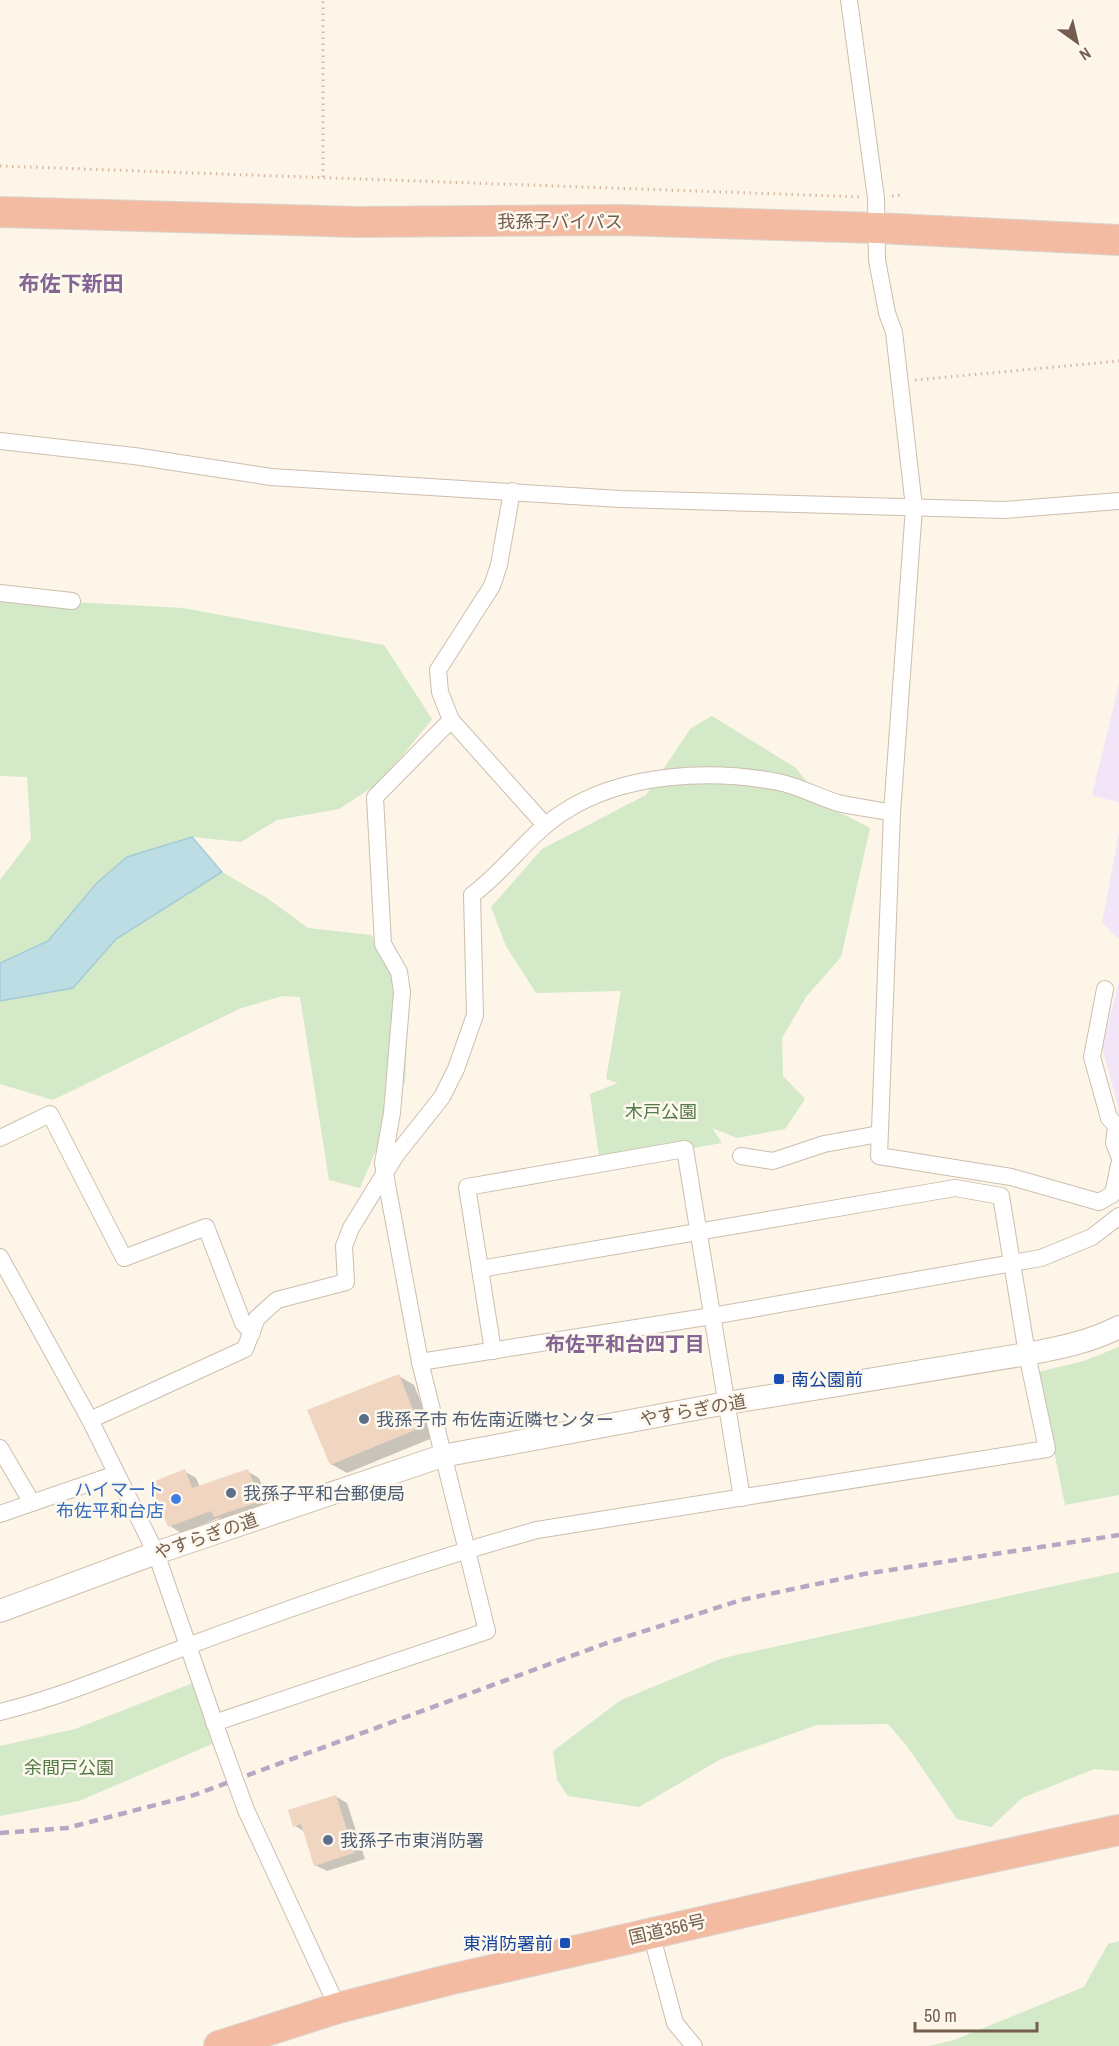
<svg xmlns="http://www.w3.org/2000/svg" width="1119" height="2046" font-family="'Archivo Narrow','Noto Sans JP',sans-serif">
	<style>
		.education { fill: #f2e5f8 }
		.green { fill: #d3e9c7 }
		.water { fill: #bddde5; stroke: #a4cbd6; stroke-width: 1.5 }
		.shadow { fill: #0003 }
		.building { fill: #f0d6c1 }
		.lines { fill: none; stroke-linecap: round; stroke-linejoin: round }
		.street-casing { stroke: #cdbeaf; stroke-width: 18 }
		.secondary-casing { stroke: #d0beac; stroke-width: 24 }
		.highway-casing { stroke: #dbd5d1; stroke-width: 32 }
		.path { stroke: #d5baa4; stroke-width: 3; stroke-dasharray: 1.5 4.5; stroke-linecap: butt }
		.street { stroke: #fff; stroke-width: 16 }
		.secondary { stroke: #fff; stroke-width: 22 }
		.highway { stroke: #f3bca2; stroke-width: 30 }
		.rail { stroke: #b9a6c5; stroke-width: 4.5; stroke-dasharray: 9 6; stroke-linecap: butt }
		.street-bridge-casing { stroke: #cdbeaf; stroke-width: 18; stroke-linecap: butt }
		.street-bridge { stroke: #fff; stroke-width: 16 }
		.transit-dot { fill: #1a4fb4; stroke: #fef9ef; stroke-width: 2 }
		.service-dot { fill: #5c6f8a; stroke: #fef9ef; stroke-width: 2 }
		.shop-dot { fill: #3f7fe0; stroke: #fef9ef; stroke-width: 2 }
		.labels { text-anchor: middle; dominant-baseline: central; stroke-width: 5; stroke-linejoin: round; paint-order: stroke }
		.street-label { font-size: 18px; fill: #755e4d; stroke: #fef9ef }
		.park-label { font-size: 18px; fill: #527a45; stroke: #fef9ef }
		.transit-label { font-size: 18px; fill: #164399; stroke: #fef9ef; text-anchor: start }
		.service-label { font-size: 18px; fill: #4e5e75; stroke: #fef9ef; text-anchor: start }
		.shop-label { font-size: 18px; fill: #366cbe; stroke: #fef9ef; text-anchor: end }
		.neighbourhood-label { font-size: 20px; font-weight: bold; fill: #856591; stroke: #fef9ef }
		.quarter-label { font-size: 21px; font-weight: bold; fill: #856591; stroke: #fef9ef }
	</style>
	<rect width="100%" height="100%" fill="#fcf5e8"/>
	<g class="education">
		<polygon points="1119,684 1119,802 1092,796"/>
		<polygon points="1119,833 1119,939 1102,923"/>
		<polygon points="1119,982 1119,1109 1102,1047"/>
	</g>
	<g class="green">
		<polygon points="0,598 183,608 384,645 432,719 382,781 339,809 277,820 241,842 192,837 97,883 48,941 0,963 0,880 31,839 27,777 0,776"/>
		<polygon points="712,716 796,768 825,805 870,828 841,957 806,997 782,1038 783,1076 805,1099 785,1129 737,1138 712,1128 722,1143 600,1164 590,1094 618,1083 606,1079 621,991 536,993 506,946 491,907 542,849 646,795 691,728"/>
		<polygon points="222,872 267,898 308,928 371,935 409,992 405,1082 360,1188 329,1180 300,997 282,996 239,1009 53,1100 0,1084 0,1001 73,988 116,939"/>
		<polygon points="1119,1347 1119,1495 1065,1505 1038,1372 1084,1361"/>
		<polygon points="1119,1572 1119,1771 1094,1769 1022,1798 991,1827 957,1819 907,1746 888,1724 817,1725 721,1759 639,1807 568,1796 557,1780 553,1751 621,1700 723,1658"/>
		<polygon points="193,1683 212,1744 79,1801 0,1816 0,1746 75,1729"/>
		<polygon points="1119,1941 1119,2046 930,2046 954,2040 1084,1987 1108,1944"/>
	</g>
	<polygon class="water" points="192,837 222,872 116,939 73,988 0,1001 0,963 48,941 97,883 127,857"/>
	<g class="shadow">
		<polygon points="399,1376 414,1385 435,1437 347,1473 331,1464"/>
		<polygon points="184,1471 196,1478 200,1487 247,1471 259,1478 271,1508 227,1523 219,1518 181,1533 170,1526"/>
		<polygon points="335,1796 347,1803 365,1859 327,1871 315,1865 305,1832 295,1826"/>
	</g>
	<g class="building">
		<polygon points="399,1374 420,1428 330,1465 307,1410"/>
		<polygon points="185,1469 192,1488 248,1469 261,1501 214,1517 211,1511 168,1527 150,1483"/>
		<polygon points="336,1795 354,1853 314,1866 301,1824 293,1827 288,1810"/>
	</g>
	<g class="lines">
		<g class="street-casing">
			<g id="street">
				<polyline points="849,0 876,198 877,260 887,313 894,332 914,507 892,813 879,1156 1011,1177 1099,1202 1113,1194 1119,1165"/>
				<polyline points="0,441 134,456 271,477 620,499 1004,510 1119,501"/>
				<polyline points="512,491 499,565 492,586 438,670 440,692 451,720 545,825"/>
				<polyline points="0,593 72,601"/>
				<polyline points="1105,989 1092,1057 1109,1118 1119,1128"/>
				<polyline points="1116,1126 1114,1143 1119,1156"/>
				<polyline points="0,1138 50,1114 124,1258 206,1227 243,1323 252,1333"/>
				<polyline points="741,1156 773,1161 824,1144 879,1134"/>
				<polyline points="0,1257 90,1420 156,1553 222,1744"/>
				<polyline points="493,1351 467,1187 685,1149 742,1498"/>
				<polyline points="420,1362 712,1316 1041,1258 1092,1237 1119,1216"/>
				<path d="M90 1420 245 1349 257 1318 277 1300 346 1282 344 1246 351 1228 396 1155 442 1097 456 1069 475 1015 472 895C505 871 528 835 562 813 622 773 710 769 778 782 799 786 818 797 838 803 855 807 874 809 892 813"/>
				<polyline points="0,1448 32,1503"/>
				<polyline points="0,1514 116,1474"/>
				<path d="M0 1712C65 1696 126 1669 188 1646 303 1603 419 1563 537 1530L1047 1449 1027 1354 1001 1196 955 1188 480 1269"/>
				<polyline points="214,1723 487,1631 420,1362 383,1163 392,1113 402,992 399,972 383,944 375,797 451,720"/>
				<polyline points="246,1810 338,2008"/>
				<polyline points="651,1933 675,2023 694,2046"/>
			</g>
		</g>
		<g class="secondary-casing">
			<path id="secondary" d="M0 1611 156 1553 442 1456 727 1403 1027 1354C1059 1348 1090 1342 1119 1327"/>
		</g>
		<g class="highway-casing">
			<g id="highway">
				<polyline points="0,212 357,222 619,220 877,228 1119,240"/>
				<polyline points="219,2046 338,2008 448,1980 854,1887 1119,1830"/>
			</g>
		</g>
		<g class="path">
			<polyline points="0,166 862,197"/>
			<polyline points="323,177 323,0"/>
			<polyline points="892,196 902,195"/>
			<polyline points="915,380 1119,361"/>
		</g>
		<use href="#street" class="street"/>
		<use href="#secondary" class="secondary"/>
		<use href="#highway" class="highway"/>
		<polyline class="rail" points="0,1833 67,1828 194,1795 604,1644 741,1600 864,1574 1119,1535"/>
		<g class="street-bridge-casing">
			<polyline id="street-bridge" points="222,1744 246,1810"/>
		</g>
		<use href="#street-bridge" class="street-bridge"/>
	</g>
	<g class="transit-dot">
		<rect x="773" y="1373" width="12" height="12" rx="3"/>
		<rect x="559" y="1937" width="12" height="12" rx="3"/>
	</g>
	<g class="service-dot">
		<circle cx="364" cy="1419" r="6"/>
		<circle cx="231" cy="1493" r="6"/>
		<circle cx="328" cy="1840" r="6"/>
	</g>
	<circle class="shop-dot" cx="176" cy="1499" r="6"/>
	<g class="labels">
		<g class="street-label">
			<text x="560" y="221">我孫子バイパス</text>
			<text transform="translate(693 1410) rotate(-10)">やすらぎの道</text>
			<text transform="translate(206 1536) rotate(-19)">やすらぎの道</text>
			<text transform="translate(667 1929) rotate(-13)">国道356号</text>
		</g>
		<g class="park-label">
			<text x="661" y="1111">木戸公園</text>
			<text x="69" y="1767">余間戸公園</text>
		</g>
		<g class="transit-label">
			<text x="791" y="1379">南公園前</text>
			<text x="553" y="1943" text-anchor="end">東消防署前</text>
		</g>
		<g class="service-label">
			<text x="376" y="1419">我孫子市 布佐南近隣センター</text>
			<text x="243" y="1493">我孫子平和台郵便局</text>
			<text x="340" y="1840">我孫子市東消防署</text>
		</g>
		<g class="shop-label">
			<text x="164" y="1489">ハイマート<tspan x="164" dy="21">布佐平和台店</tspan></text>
		</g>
		<g class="neighbourhood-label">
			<text x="625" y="1343">布佐平和台四丁目</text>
		</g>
		<g class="quarter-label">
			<text x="71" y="283">布佐下新田</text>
		</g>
	</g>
	<g transform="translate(1077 42) rotate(146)" stroke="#fef9ef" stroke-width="4.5" paint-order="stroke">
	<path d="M0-4.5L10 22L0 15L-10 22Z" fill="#755e4d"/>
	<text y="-9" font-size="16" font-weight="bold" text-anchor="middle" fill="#755e4d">N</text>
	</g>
	<path d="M915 2022v9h122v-9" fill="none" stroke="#755e4d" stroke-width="3"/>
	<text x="924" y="2022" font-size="18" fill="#755e4d" stroke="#fef9ef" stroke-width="4.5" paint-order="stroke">50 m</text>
</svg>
